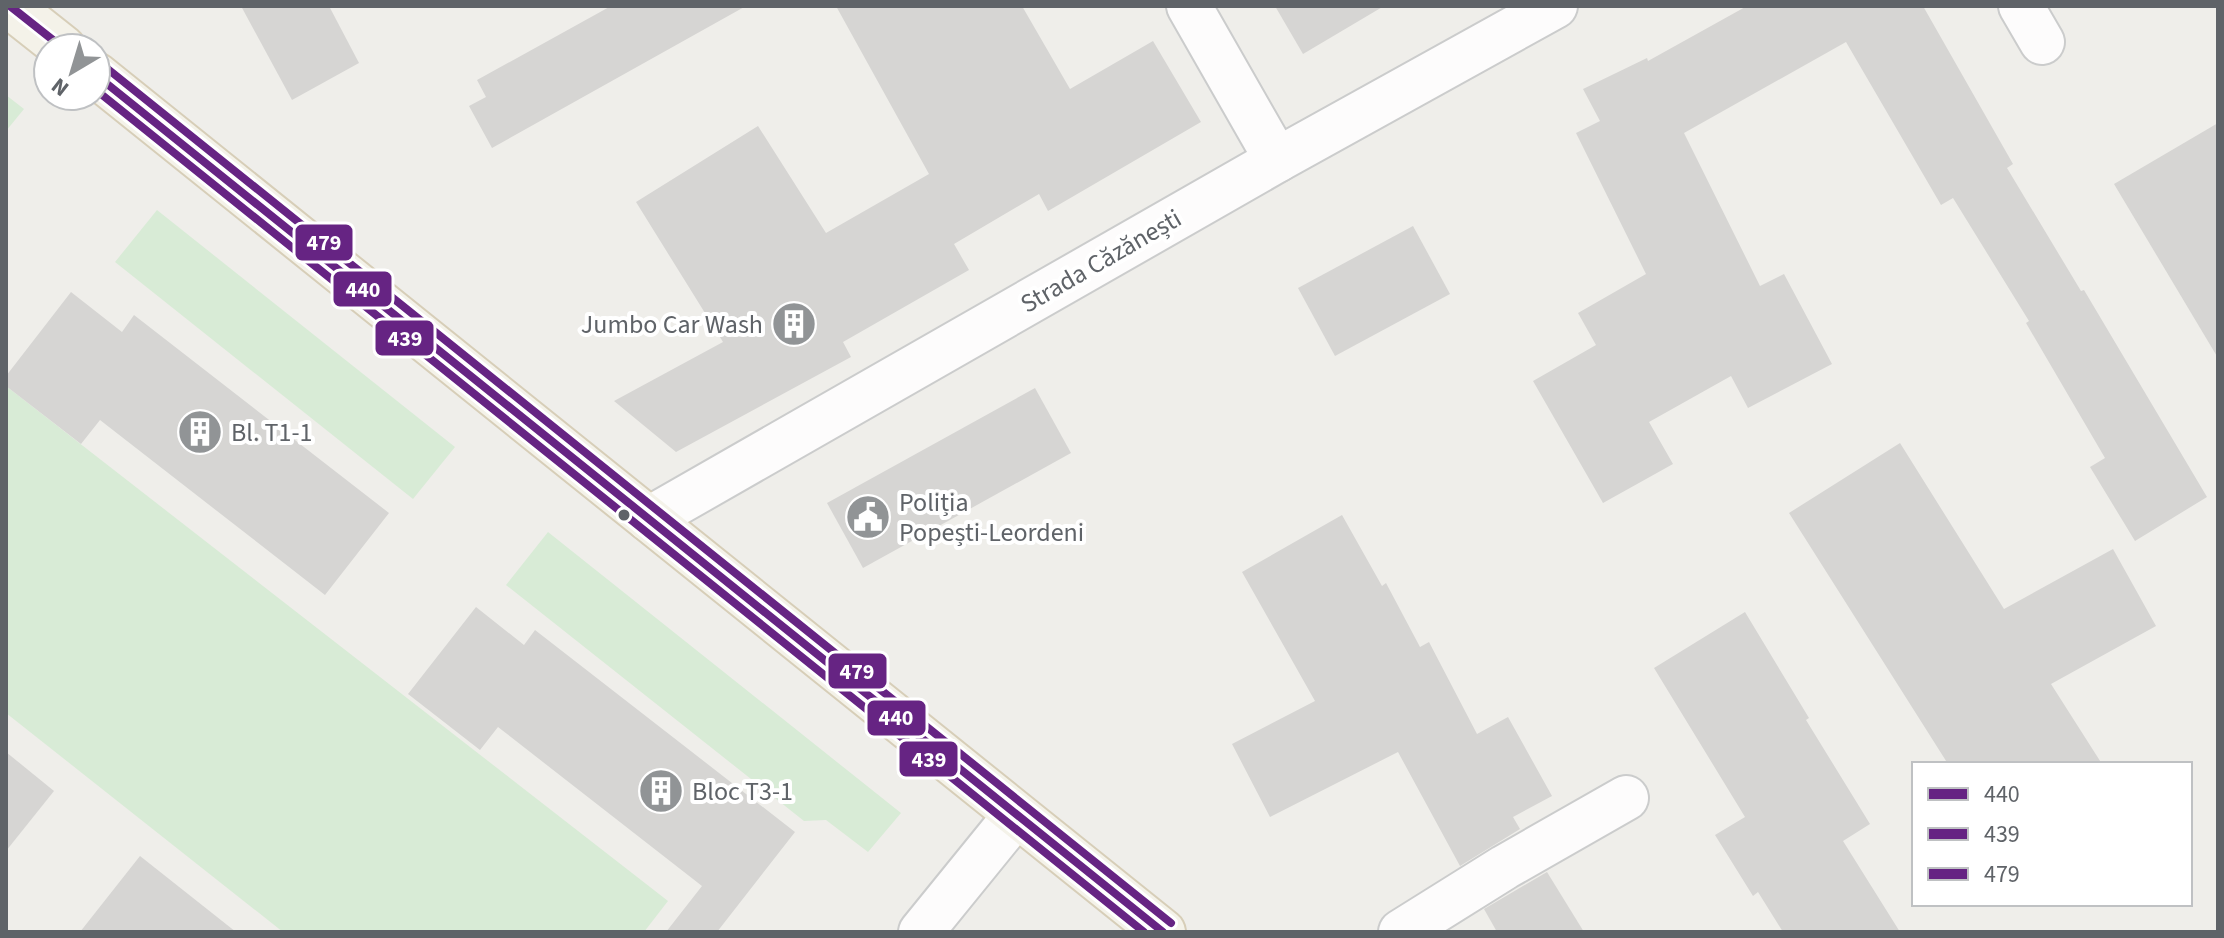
<svg xmlns="http://www.w3.org/2000/svg" width="2224" height="938" font-family="'Source Sans 3',sans-serif">
	<style>
		.green { fill: #d8ebd6 }
		.building { fill: #d6d5d3 }
		.lines { fill: none; stroke-linecap: round; stroke-linejoin: round }
		.street-casing { stroke: #cbcccc; stroke-width: 48 }
		.primary-casing { stroke: #d7ceb8; stroke-width: 48 }
		.street { stroke: #fdfcfc; stroke-width: 44 }
		.primary { stroke: #f4f2e9; stroke-width: 44 }
		.bus-1-casing { stroke: #fff; stroke-width: 14 }
		.bus-2-casing { stroke: #fff; stroke-width: 14 }
		.bus-3-casing { stroke: #fff; stroke-width: 14 }
		.bus-1 { stroke: #662483; stroke-width: 8 }
		.bus-2 { stroke: #662483; stroke-width: 8 }
		.bus-3 { stroke: #662483; stroke-width: 8 }
		.bus-dot { fill: #5f6368; stroke: #fff; stroke-width: 3 }
		.labels { text-anchor: middle; dominant-baseline: central; stroke-width: 8; stroke-linejoin: round; paint-order: stroke }
		.street-label { font-size: 26px; fill: #5f6368; stroke: #fff }
		.poi-label { font-size: 26px; fill: #5f6368; stroke: #fff; text-anchor: start }
		.line-badge { stroke: #fff; stroke-width: 3 }
		.badge-label { font-size: 22px; text-anchor: middle; font-weight: bold; fill: #fff }
	</style>
	<rect width="100%" height="100%" fill="#efeeea"/>
	<g class="green">
		<polygon points="6,95 24,109 6,131"/>
		<polygon points="157,210 455,447 413,499 115,262"/>
		<polygon points="6,386 668,901 644,932 283,932 6,713"/>
		<polygon points="548,532 901,813 868,852 826,820 804,821 506,585"/>
	</g>
	<g class="building">
		<polygon points="241,6 329,6 359,63 292,100"/>
		<polygon points="611,6 746,6 492,148 469,106 486,97 477,80"/>
		<polygon points="836,6 1022,6 1070,89 1153,41 1201,122 1048,211 1039,194 954,244 969,270 843,342 851,357 676,452 614,401 723,342 636,202 758,126 826,233 929,174"/>
		<polygon points="1275,6 1384,6 1303,54"/>
		<polygon points="1747,6 1923,6 2013,164 2007,168 2081,291 2084,290 2207,497 2135,541 2090,467 2105,458 2026,323 2029,321 1953,198 1941,205 1846,42 1684,133 1760,286 1784,274 1832,364 1748,408 1731,376 1649,422 1673,464 1603,503 1533,381 1596,345 1578,313 1646,274 1576,133 1600,121 1583,89 1647,58 1648,61"/>
		<polygon points="2218,123 2218,358 2114,184"/>
		<polygon points="1413,226 1450,294 1335,356 1298,288"/>
		<polygon points="71,292 122,332 134,315 389,513 325,595 100,420 81,444 6,386 6,376"/>
		<polygon points="1035,388 1071,453 863,568 827,503"/>
		<polygon points="1900,443 2004,609 2113,549 2156,626 2051,684 2102,764 1948,764 1789,513"/>
		<polygon points="1342,515 1382,586 1386,583 1420,647 1429,642 1477,734 1508,717 1552,796 1513,817 1520,829 1460,866 1398,752 1270,817 1232,744 1315,701 1242,572"/>
		<polygon points="476,607 524,645 535,630 795,832 717,932 666,932 702,886 498,727 480,750 408,694"/>
		<polygon points="1745,612 1809,718 1806,720 1870,824 1843,841 1900,932 1783,932 1758,892 1753,896 1715,835 1745,817 1654,668"/>
		<polygon points="6,752 54,791 6,851"/>
		<polygon points="140,856 236,932 80,932"/>
		<polygon points="1547,872 1584,932 1497,932 1484,909"/>
	</g>
	<g class="lines">
		<g class="street-casing">
			<g id="street">
				<polyline points="1189,6 1277,160"/>
				<polyline points="2021,6 2042,42"/>
				<polyline points="649,519 1277,160 1555,6"/>
				<polyline points="921,932 1016,815"/>
				<polyline points="1401,932 1505,867 1626,798"/>
			</g>
		</g>
		<g class="primary-casing">
			<g id="primary">
				<polyline points="10,6 63,48"/>
				<polyline points="96,75 1163,932"/>
			</g>
		</g>
		<use href="#street" class="street"/>
		<use href="#primary" class="primary"/>
		<g class="bus-1-casing">
			<g id="bus-1">
				<polyline points="10,6 63,48"/>
				<polyline points="96,75 1163,932"/>
			</g>
		</g>
		<g class="bus-2-casing">
			<polyline id="bus-2" points="96,90 1144,932"/>
		</g>
		<g class="bus-3-casing">
			<polyline id="bus-3" points="104,66 1171,923"/>
		</g>
		<use href="#bus-1" class="bus-1"/>
		<use href="#bus-2" class="bus-2"/>
		<use href="#bus-3" class="bus-3"/>
	</g>
	<defs>
		<g id="building-disc" transform="scale(2.3)"><circle r="9.5" fill="#919496" stroke="#fff"/><path d="M-4-6H4V6H1V3H-1V6H-4ZM-2.5-4.3h1.7v1.8h-1.7ZM.8-4.3h1.7v1.8H.8ZM-2.5-1h1.7V.8h-1.7ZM.8-1h1.7V.8H.8Z" fill="#fff"/></g>
		<g id="civic-disc" transform="scale(2.3)"><circle r="9.5" fill="#919496" stroke="#fff"/><path d="M-.6-6.5H3V-4.5H.6V-3L4-1V1h2V6H-6V1h2V-1L-.6-3ZM-1.2 2.5V6h2.4V2.5Z" fill="#fff"/></g>
	</defs>
	<g fill-rule="evenodd">
		<use href="#building-disc" x="794" y="324"/>
		<use href="#building-disc" x="200" y="432"/>
		<use href="#civic-disc" x="868" y="517"/>
		<use href="#building-disc" x="661" y="791"/>
	</g>
	<circle class="bus-dot" cx="624" cy="515" r="7"/>
	<g class="labels">
		<g class="street-label">
			<text transform="translate(1101 261) rotate(-30)">Strada Căzănești</text>
		</g>
		<g class="poi-label">
			<text x="763" y="324" text-anchor="end">Jumbo Car Wash</text>
			<text x="231" y="432">Bl. T1-1</text>
			<text x="899" y="502">Poliția<tspan x="899" dy="30">Popești-Leordeni</tspan></text>
			<text x="692" y="791">Bloc T3-1</text>
		</g>
	</g>
	<g class="line-badge">
		<rect x="294" y="223" width="60" height="39" rx="8" fill="#662483"/>
		<rect x="332" y="270" width="61" height="38" rx="8" fill="#662483"/>
		<rect x="374" y="319" width="61" height="38" rx="8" fill="#662483"/>
		<rect x="827" y="652" width="61" height="38" rx="8" fill="#662483"/>
		<rect x="866" y="699" width="61" height="38" rx="8" fill="#662483"/>
		<rect x="898" y="740" width="61" height="38" rx="8" fill="#662483"/>
	</g>
	<g class="badge-label">
		<text x="324" y="250">479</text>
		<text x="363" y="297">440</text>
		<text x="405" y="346">439</text>
		<text x="857" y="679">479</text>
		<text x="896" y="725">440</text>
		<text x="929" y="767">439</text>
	</g>
	<rect width="2224" height="938" fill="none" stroke="#5f6368" stroke-width="16"/>
	<rect x="1912" y="762" width="280" height="144" fill="#ffffff" stroke="#bfc1c3" stroke-width="2"/>
	<rect x="1928" y="788" width="40" height="12" fill="#662483" stroke="#bfc1c3" stroke-width="2"/>
	<text x="1984" y="802" font-size="24" fill="#5f6368">440</text>
	<rect x="1928" y="828" width="40" height="12" fill="#662483" stroke="#bfc1c3" stroke-width="2"/>
	<text x="1984" y="842" font-size="24" fill="#5f6368">439</text>
	<rect x="1928" y="868" width="40" height="12" fill="#662483" stroke="#bfc1c3" stroke-width="2"/>
	<text x="1984" y="882" font-size="24" fill="#5f6368">479</text>
	<g transform="translate(72 72) rotate(218)"><circle r="38" fill="#ffffff" stroke="#bfc1c3" stroke-width="2"/>
	<path d="M0-6L14 30L0 20L-14 30Z" fill="#919496"/>
	<text y="-12" font-size="22" font-weight="bold" text-anchor="middle" fill="#5f6368">N</text>
	</g>
</svg>
